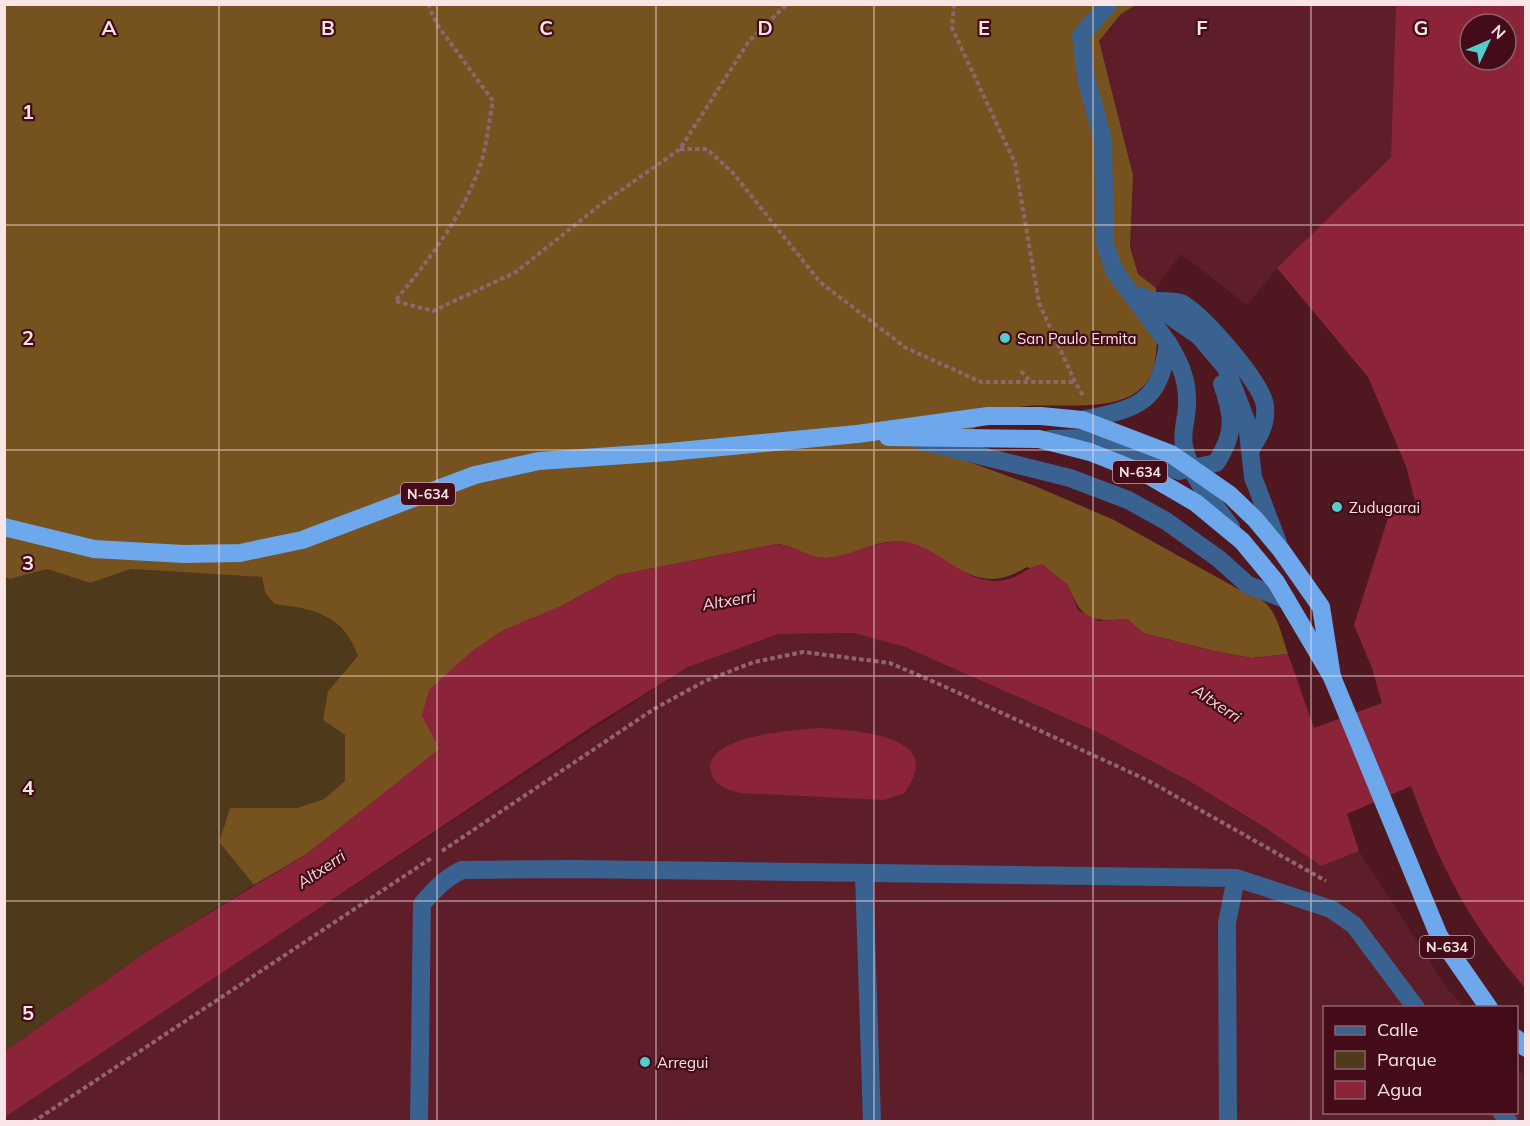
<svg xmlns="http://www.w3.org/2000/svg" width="1530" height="1126" font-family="Mulish,sans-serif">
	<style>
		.built { fill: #5d1e29 }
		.green { fill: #4f391b }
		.forest { fill: #75521e }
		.water { fill: #8b2439; fill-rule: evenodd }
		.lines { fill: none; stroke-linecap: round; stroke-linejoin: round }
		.path { stroke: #90656b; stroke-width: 4; stroke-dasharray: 4.5 3; stroke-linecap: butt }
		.minor { stroke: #396291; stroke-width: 18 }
		.highway { stroke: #6da7ec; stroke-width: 18 }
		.grid { fill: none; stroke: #fbe4e5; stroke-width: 1.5; stroke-opacity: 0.55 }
		.poi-dot { fill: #53cdcb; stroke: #440c18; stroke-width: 2 }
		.labels { text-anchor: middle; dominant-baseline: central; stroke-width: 4.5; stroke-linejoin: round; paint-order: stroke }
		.shield { fill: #440c18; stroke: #c4a3a8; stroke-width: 1.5 }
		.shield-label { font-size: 14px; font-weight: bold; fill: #fbe4e5 }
		.poi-label { font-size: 15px; fill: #fbe4e5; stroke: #440c18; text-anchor: start }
		.water-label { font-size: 16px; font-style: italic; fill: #f7d9db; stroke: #440c18 }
		.grid-label { font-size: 20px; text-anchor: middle; font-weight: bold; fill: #fbe4e5; stroke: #440c18; stroke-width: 4.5; stroke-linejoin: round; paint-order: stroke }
	</style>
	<rect width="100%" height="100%" fill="#4f1821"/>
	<g class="built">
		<polygon points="1136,5 1396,5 1391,157 1277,268 1247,305 1181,254 1156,288 1138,274 1130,247 1133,175 1099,41 1121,14"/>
		<polygon points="854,633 905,647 1095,731 1189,781 1261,825 1318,864 1359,851 1449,991 1464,1007 1324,1008 1324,1112 1516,1112 1517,1068 1526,1078 1525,1122 5,1122 5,1117 179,1000 688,667 778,634"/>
	</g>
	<path class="green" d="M47 569 90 583 131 569 262 577 265 592 274 604C314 609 344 614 358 656L328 691 345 734V781L324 799 297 808H230L219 842 254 885 152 948 5 1051 4 577 10 579Z"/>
	<path class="forest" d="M4 5H1136L1121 14 1099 41 1133 175 1130 247 1138 274 1156 288C1156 311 1159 338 1155 361 1145 422 1060 400 1017 407 1000 410 956 441 936 450L1035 486 1114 520 1249 595C1276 599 1280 632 1288 654L1252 658 1214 651 1143 633 1127 619C1088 622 1083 620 1067 584L1027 567C987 592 967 573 931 553 924 550 917 545 910 543 875 536 855 558 825 558 807 558 794 545 777 544L618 575 563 605 422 715 440 749 308 853 254 885 219 842 230 808H297L324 799 345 781V735L323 720 328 691 358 656C343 614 314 609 274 604L265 592 262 577 131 569 90 583 47 569 10 579 5 577Z"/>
	<g class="water">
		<path d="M1396 5H1525V988C1468 921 1441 868 1411 786L1347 814 1359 851 1321 866 1261 825 1189 781 1095 731 905 647 854 633 778 634 688 667 593 726 5 1117V1051L152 948 308 853 439 749 422 715 429 690 472 651 503 630 563 605 618 575 777 544C794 545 808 558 825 558 855 557 878 536 911 543 944 551 970 590 1009 579 1021 575 1028 567 1042 564L1067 584 1078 610 1098 621 1127 619 1143 633 1214 651 1252 658 1288 654 1314 728 1382 703 1372 668 1354 625 1390 512 1419 517 1406 466 1368 377 1277 268 1391 157ZM1470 24H1506V60H1470Z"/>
		<path d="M819 728C842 730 919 732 916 767 915 777 909 785 905 793L884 800 739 793C727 789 714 786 711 772 702 735 796 730 819 728Z"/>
	</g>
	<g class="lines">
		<g class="path">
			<path d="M428 4 436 23 493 101C489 120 487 142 482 160 465 213 430 259 395 301L433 311 516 272 600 205 680 149 749 41 787 4"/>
			<polyline points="954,4 952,28 1015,163 1039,303 1075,382 1084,397"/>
			<polyline points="680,149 707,149 733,173 820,282 906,348 981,382 1031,382"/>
			<polyline points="1021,371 1031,382 1075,382"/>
			<polyline points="442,851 654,709 705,681 754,662 803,652 890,663 939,684 1147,780 1326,881"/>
			<polyline points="33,1122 433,857"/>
		</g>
		<g class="minor">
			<polyline points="1141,296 1199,336 1226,368 1247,423 1253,477 1278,543"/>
			<path d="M1148 301C1157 301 1172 300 1181 303 1201 312 1263 384 1265 406 1267 423 1260 435 1251 449"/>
			<path d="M1168 343C1180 363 1188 380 1187 404 1187 419 1181 432 1184 446 1190 476 1213 503 1231 527"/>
			<path d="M1082 420C1138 408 1159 405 1168 343L1115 272 1105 245 1103 140 1086 78 1081 36 1108 4"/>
			<path d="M1050 439 1087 438 1112 444 1179 471 1216 463C1235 434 1234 417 1222 384"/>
			<polyline points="921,441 1070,478 1128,500 1166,521 1219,559 1248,585 1287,600"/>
			<polyline points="864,874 872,1122"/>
			<polyline points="1501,1112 1509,1122"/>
			<path d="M419 1122 422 904C434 890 445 878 462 870L572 869 1236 878 1331 909 1354 925 1416 1008"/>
			<polyline points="1228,1122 1227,923 1236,878"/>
		</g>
		<g class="highway">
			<polyline points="888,437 1039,439 1090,452 1148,475 1196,503 1242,541 1276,582 1332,677 1439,936 1489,1008"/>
			<polyline points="4,527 94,549 184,554 240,553 302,540 475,475 539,461 669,452 857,434 988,416 1041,416 1082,420 1171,454 1230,495 1255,519 1281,550 1321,607 1332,677"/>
			<polyline points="1516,1038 1526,1048"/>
		</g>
	</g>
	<path class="grid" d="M219 4V1122M437 4V1122M656 4V1122M874 4V1122M1093 4V1122M1311 4V1122M4 225H1526M4 450H1526M4 676H1526M4 901H1526"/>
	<g class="poi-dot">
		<circle cx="1005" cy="338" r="6"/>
		<circle cx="1337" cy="507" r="6"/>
		<circle cx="645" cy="1062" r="6"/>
	</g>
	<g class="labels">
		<g class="shield">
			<rect x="1113" y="461" width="54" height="22" rx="4.5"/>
			<rect x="401" y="483" width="54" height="22" rx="4.5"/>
			<rect x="1420" y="936" width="54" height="22" rx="4.5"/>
		</g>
		<g class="shield-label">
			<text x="1140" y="472">N-634</text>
			<text x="428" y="494">N-634</text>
			<text x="1447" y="947">N-634</text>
		</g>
		<g class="poi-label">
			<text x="1017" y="338">San Paulo Ermita</text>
			<text x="1349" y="507">Zudugarai</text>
			<text x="657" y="1062">Arregui</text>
		</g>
		<g class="water-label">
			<text transform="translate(729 600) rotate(-10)">Altxerri</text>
			<text transform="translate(1217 703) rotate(34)">Altxerri</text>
			<text transform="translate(321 869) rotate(-34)">Altxerri</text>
		</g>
	</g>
	<g class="grid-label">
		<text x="109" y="35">A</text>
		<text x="328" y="35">B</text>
		<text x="546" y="35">C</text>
		<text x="765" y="35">D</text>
		<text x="984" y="35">E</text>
		<text x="1202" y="35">F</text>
		<text x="1421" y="35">G</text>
		<text x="28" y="119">1</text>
		<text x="28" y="345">2</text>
		<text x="28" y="570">3</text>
		<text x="28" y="795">4</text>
		<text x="28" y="1020">5</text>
	</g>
	<rect width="1530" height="1126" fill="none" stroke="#fbe4e5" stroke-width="12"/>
	<rect x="1323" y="1006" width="195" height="108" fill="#440c18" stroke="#8d626a" stroke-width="1.5"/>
	<rect x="1335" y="1026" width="30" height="9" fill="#396291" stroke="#8d626a" stroke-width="1.5"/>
	<text x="1377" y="1036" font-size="18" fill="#fbe4e5">Calle</text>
	<rect x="1335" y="1051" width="30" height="18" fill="#4f391b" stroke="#8d626a" stroke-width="1.5"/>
	<text x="1377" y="1066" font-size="18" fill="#fbe4e5">Parque</text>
	<rect x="1335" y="1081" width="30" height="18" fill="#8b2439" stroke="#8d626a" stroke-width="1.5"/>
	<text x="1377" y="1096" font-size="18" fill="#fbe4e5">Agua</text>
	<g transform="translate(1488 42) rotate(46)"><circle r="28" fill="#440c18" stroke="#8d626a" stroke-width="1.5"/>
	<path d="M0-4.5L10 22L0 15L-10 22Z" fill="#53cdcb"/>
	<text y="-9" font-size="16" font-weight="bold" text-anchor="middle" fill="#fbe4e5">N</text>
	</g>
</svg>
